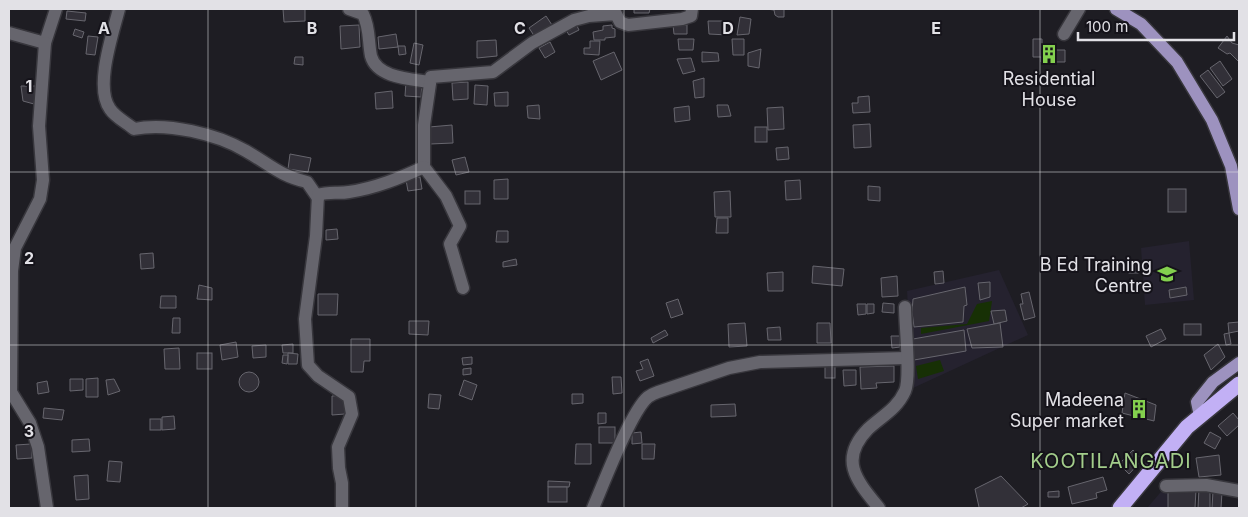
<svg xmlns="http://www.w3.org/2000/svg" width="1248" height="517" font-family="Inter,sans-serif">
	<style>
		.built { fill: #25222f }
		.green { fill: #173005 }
		.building { fill: #323038; stroke: #67666e }
		.lines { fill: none; stroke-linecap: round; stroke-linejoin: round }
		.minor-casing { stroke: #38373d; stroke-width: 15 }
		.major-casing { stroke: #38373d; stroke-width: 15 }
		.highway-casing { stroke: #38373d; stroke-width: 18 }
		.minor { stroke: #66656d; stroke-width: 12 }
		.major { stroke: #9d92bf; stroke-width: 12 }
		.highway { stroke: #c2b0f5; stroke-width: 15 }
		.grid { fill: none; stroke: #e2e1e6; stroke-width: 1; stroke-opacity: 0.55 }
		.labels { text-anchor: middle; dominant-baseline: central; stroke-width: 4; stroke-linejoin: round; paint-order: stroke }
		.poi-label { font-size: 18px; fill: #e2e1e6; stroke: #15131a; text-anchor: end }
		.quarter-label { font-size: 20px; letter-spacing: 1px; fill: #a3cd8b; stroke: #15131a }
		.grid-label { font-size: 16px; text-anchor: middle; font-weight: bold; fill: #e2e1e6; stroke: #15131a; stroke-width: 4; stroke-linejoin: round; paint-order: stroke }
	</style>
	<rect width="100%" height="100%" fill="#1e1d23"/>
	<g class="built">
		<polygon points="1189,241 1194,300 1145,305 1141,248"/>
		<polygon points="999,270 1028,335 913,388 907,291"/>
		<polygon points="1166,486 1171,508 1147,508"/>
	</g>
	<g class="green">
		<polygon points="992,301 989,321 921,334 921,328 967,324 977,304"/>
		<polygon points="940,360 944,371 918,379 916,366"/>
	</g>
	<g class="building">
		<polygon points="283,9 305,9 305,21 284,22"/>
		<polygon points="634,9 650,9 649,13 634,13"/>
		<polygon points="766,9 784,9 784,17 778,17 775,15 774,10"/>
		<polygon points="67,11 86,13 85,21 66,19"/>
		<polygon points="546,16 552,25 535,37 529,28"/>
		<polygon points="740,17 751,19 749,34 737,35"/>
		<polygon points="708,21 726,21 728,35 709,34"/>
		<polygon points="576,24 579,30 569,35 566,30"/>
		<polygon points="359,25 360,47 341,49 340,26"/>
		<polygon points="612,25 612,28 615,29 615,37 605,38 605,40 594,40 593,32 603,30 603,26"/>
		<polygon points="673,25 687,25 687,34 674,34"/>
		<polygon points="75,29 84,32 82,38 73,35"/>
		<polygon points="396,34 398,47 379,49 378,37"/>
		<polygon points="88,36 98,37 95,55 86,54"/>
		<polygon points="1227,36 1232,43 1239,45 1239,62 1230,53 1227,54 1218,48"/>
		<polygon points="678,39 694,39 693,50 679,50"/>
		<polygon points="732,39 744,39 744,55 733,55"/>
		<polygon points="1033,39 1042,39 1042,50 1065,50 1065,62 1041,62 1041,57 1033,57"/>
		<polygon points="496,40 497,56 477,58 477,41"/>
		<polygon points="590,41 600,41 599,55 584,54 584,48 590,48"/>
		<polygon points="550,42 555,52 545,58 539,48"/>
		<polygon points="414,43 423,45 419,65 410,63"/>
		<polygon points="398,46 405,46 406,54 399,55"/>
		<polygon points="761,49 759,68 748,66 748,53"/>
		<polygon points="614,52 622,70 601,80 593,61"/>
		<polygon points="702,52 718,53 719,61 702,62"/>
		<polygon points="295,57 303,57 303,65 294,64"/>
		<polygon points="691,58 695,71 683,74 677,59"/>
		<polygon points="1220,61 1232,79 1223,86 1210,68"/>
		<polygon points="1208,70 1225,92 1217,98 1200,76"/>
		<polygon points="704,78 704,97 695,98 693,81"/>
		<polygon points="406,82 422,83 421,97 405,96"/>
		<polygon points="468,82 468,99 453,100 452,83"/>
		<polygon points="475,85 488,86 487,105 474,104"/>
		<polygon points="21,86 37,86 34,104 23,101"/>
		<polygon points="392,91 393,108 376,109 375,93"/>
		<polygon points="508,92 508,106 495,106 494,93"/>
		<polygon points="869,96 870,112 853,113 852,103 858,103 858,97"/>
		<polygon points="539,105 540,119 528,118 527,106"/>
		<polygon points="717,105 728,105 731,116 718,117"/>
		<polygon points="689,106 690,120 675,122 674,108"/>
		<polygon points="783,107 784,129 768,130 767,108"/>
		<polygon points="870,124 871,147 854,148 853,125"/>
		<polygon points="452,125 453,143 430,144 429,127"/>
		<rect x="755" y="127" width="12" height="15"/>
		<polygon points="788,147 789,159 777,160 776,148"/>
		<polygon points="290,154 311,158 308,172 288,169"/>
		<polygon points="465,157 469,172 456,175 452,160"/>
		<polygon points="420,177 422,189 408,191 406,180"/>
		<polygon points="508,179 508,199 494,199 494,180"/>
		<polygon points="800,180 801,199 786,200 785,181"/>
		<polygon points="868,186 880,187 880,201 868,200"/>
		<rect x="1168" y="189" width="18" height="23"/>
		<rect x="465" y="191" width="15" height="13"/>
		<polygon points="730,191 731,217 715,217 714,192"/>
		<polygon points="717,218 728,218 728,233 716,233"/>
		<polygon points="337,229 338,239 326,240 326,230"/>
		<polygon points="497,231 508,231 508,242 496,242"/>
		<polygon points="153,253 154,268 141,269 140,254"/>
		<polygon points="516,259 517,265 503,267 503,262"/>
		<rect x="1129" y="261" width="9" height="12"/>
		<polygon points="813,266 844,269 842,286 812,283"/>
		<polygon points="943,271 944,283 935,284 934,272"/>
		<polygon points="783,272 783,291 768,291 767,273"/>
		<polygon points="897,276 898,296 882,297 881,278"/>
		<polygon points="990,282 990,297 980,300 978,283"/>
		<polygon points="199,285 212,288 212,300 197,299"/>
		<polygon points="965,287 967,305 964,306 963,322 914,327 912,312 913,299"/>
		<polygon points="1186,287 1187,295 1170,298 1169,290"/>
		<polygon points="1029,292 1035,317 1024,320 1020,304 1023,304 1021,294"/>
		<polygon points="318,294 338,294 337,315 318,315"/>
		<polygon points="161,296 176,296 176,308 160,308"/>
		<polygon points="678,299 683,314 671,318 666,303"/>
		<polygon points="883,303 894,304 894,313 882,312"/>
		<polygon points="857,304 866,304 866,314 858,315"/>
		<polygon points="867,304 874,304 874,313 867,314"/>
		<polygon points="1005,310 1007,321 994,324 991,311"/>
		<polygon points="173,318 180,318 180,333 172,333"/>
		<polygon points="409,321 429,321 428,335 409,334"/>
		<polygon points="1239,322 1239,331 1229,333 1228,323"/>
		<polygon points="745,323 747,346 729,347 728,324"/>
		<polygon points="817,323 830,323 831,343 817,343"/>
		<polygon points="1000,323 1003,347 972,348 967,329"/>
		<rect x="1184" y="324" width="17" height="11"/>
		<polygon points="780,327 781,340 768,340 767,328"/>
		<polygon points="1161,329 1166,339 1151,347 1146,336"/>
		<polygon points="665,330 668,335 653,343 651,338"/>
		<polygon points="964,330 966,351 914,360 913,339"/>
		<polygon points="1229,333 1231,344 1226,345 1224,334"/>
		<polygon points="891,336 900,336 900,347 892,348"/>
		<polygon points="351,339 370,339 370,361 364,361 363,372 351,372"/>
		<polygon points="236,342 238,357 222,360 220,345"/>
		<polygon points="293,344 293,353 283,353 282,345"/>
		<polygon points="1218,344 1225,357 1211,370 1204,355"/>
		<polygon points="266,345 266,357 253,358 252,346"/>
		<polygon points="179,348 180,369 165,369 164,349"/>
		<rect x="197" y="353" width="15" height="16"/>
		<polygon points="288,353 298,354 297,364 288,364"/>
		<polygon points="283,355 288,355 287,364 282,363"/>
		<polygon points="472,357 472,364 463,365 462,358"/>
		<polygon points="648,359 654,376 640,381 636,371 643,369 640,362"/>
		<rect x="825" y="361" width="10" height="17"/>
		<polygon points="894,366 894,382 876,383 877,388 861,389 860,367"/>
		<polygon points="471,368 471,374 463,375 463,369"/>
		<polygon points="843,370 856,370 856,385 844,386"/>
		<circle cx="249" cy="382" r="10"/>
		<polygon points="612,377 621,377 622,393 613,394"/>
		<polygon points="98,378 98,397 86,397 86,379"/>
		<polygon points="70,379 83,379 83,390 70,391"/>
		<polygon points="114,379 120,391 108,395 106,380"/>
		<polygon points="464,380 477,385 472,400 459,395"/>
		<polygon points="47,381 49,392 38,394 37,383"/>
		<polygon points="1125,393 1156,405 1154,421 1122,413"/>
		<polygon points="429,394 441,395 439,409 428,408"/>
		<polygon points="572,394 583,394 583,403 572,404"/>
		<polygon points="345,395 345,414 332,415 332,396"/>
		<polygon points="735,404 736,416 711,417 711,405"/>
		<polygon points="44,408 64,410 62,420 43,418"/>
		<polygon points="598,413 606,413 606,423 598,424"/>
		<polygon points="1233,413 1239,420 1239,425 1227,436 1218,426"/>
		<polygon points="174,416 175,429 162,430 162,417"/>
		<rect x="150" y="419" width="11" height="11"/>
		<rect x="599" y="427" width="16" height="16"/>
		<polygon points="641,432 642,443 632,444 632,433"/>
		<polygon points="1210,432 1221,438 1215,449 1204,443"/>
		<polygon points="89,439 90,451 72,452 72,440"/>
		<polygon points="31,444 32,458 17,459 16,445"/>
		<polygon points="576,444 591,444 591,464 575,464"/>
		<polygon points="642,444 655,444 654,459 642,459"/>
		<polygon points="1133,450 1142,460 1129,474 1119,464"/>
		<polygon points="1219,455 1221,475 1199,477 1196,458"/>
		<polygon points="109,461 122,462 120,482 107,481"/>
		<polygon points="88,475 89,499 76,500 74,476"/>
		<polygon points="1001,476 1028,504 1021,508 978,508 979,507 975,489"/>
		<polygon points="1103,477 1107,490 1096,493 1097,498 1072,504 1068,487"/>
		<polygon points="548,481 570,482 569,487 548,487"/>
		<rect x="548" y="487" width="19" height="15"/>
		<polygon points="1199,488 1210,488 1210,508 1198,508"/>
		<polygon points="1183,489 1196,490 1195,508 1168,508 1168,492 1182,492"/>
		<polygon points="1059,491 1059,497 1048,497 1048,492"/>
		<polygon points="1213,491 1222,492 1221,508 1212,508"/>
	</g>
	<g class="lines">
		<g class="minor-casing">
			<g id="minor">
				<path d="M119 9C113 33 94 87 110 109 115 117 127 123 134 129 167 122 217 134 246 151 269 164 280 176 307 182L318 198"/>
				<path d="M349 9 363 14C370 28 368 41 371 56 377 78 411 79 429 82"/>
				<polyline points="9,33 45,43 56,9"/>
				<polyline points="1064,34 1079,9"/>
				<polyline points="45,43 39,126 43,180 40,199 15,248 12,271 11,392 30,423 38,447 47,508"/>
				<polyline points="463,288 450,244 460,226 446,196 424,167 424,125 431,77 493,72 532,43 574,20 589,16 616,14 620,22 628,25 682,19 691,16 692,9"/>
				<polyline points="1166,486 1206,485 1239,491"/>
				<path d="M342 508V483L339 468 338 447 352 414 349 397 318 376 308 365 305 319 316 236 318 195C329 191 338 194 349 192 376 188 400 178 424 167"/>
				<path d="M593 508C603 485 631 411 648 397 651 395 655 393 658 392L729 368 760 362 906 358"/>
				<path d="M879 508C857 481 838 460 868 429 882 416 897 409 905 391 911 378 905 325 905 307"/>
			</g>
		</g>
		<g class="major-casing">
			<g id="major">
				<polyline points="1116,9 1141,24 1177,62 1212,120 1231,166 1239,209"/>
				<polyline points="1200,416 1197,402 1213,382 1239,363"/>
			</g>
		</g>
		<g class="highway-casing">
			<polyline id="highway" points="1120,508 1187,427 1239,384"/>
		</g>
		<use href="#minor" class="minor"/>
		<use href="#major" class="major"/>
		<use href="#highway" class="highway"/>
	</g>
	<path class="grid" d="M208 9V508M416 9V508M624 9V508M832 9V508M1040 9V508M9 172H1239M9 345H1239"/>
	<defs>
		<g id="building-bare" transform="scale(1.5)"><path d="M-4-6H4V6H1V3H-1V6H-4ZM-2.5-4.3h1.7v1.8h-1.7ZM.8-4.3h1.7v1.8H.8ZM-2.5-1h1.7V.8h-1.7ZM.8-1h1.7V.8H.8Z" fill="#83d04e" stroke="#15131a" stroke-width="2.5" paint-order="stroke"/></g>
		<g id="university-bare" transform="scale(1.5)"><path d="M0-5L7-2L0 1L-7-2ZM-4 1L0 2.5L4 1V4Q0 6-4 4Z" fill="#83d04e" stroke="#15131a" stroke-width="2.5" paint-order="stroke"/></g>
	</defs>
	<g fill-rule="evenodd">
		<use href="#building-bare" x="1049" y="54"/>
		<use href="#university-bare" x="1167" y="274"/>
		<use href="#building-bare" x="1139" y="409"/>
	</g>
	<g class="labels">
		<g class="poi-label">
			<text x="1049" y="78" text-anchor="middle">Residential<tspan x="1049" dy="21">House</tspan></text>
			<text x="1152" y="264">B Ed Training<tspan x="1152" dy="21">Centre</tspan></text>
			<text x="1124" y="399">Madeena<tspan x="1124" dy="21">Super market</tspan></text>
		</g>
		<g class="quarter-label">
			<text x="1111" y="461">KOOTILANGADI</text>
		</g>
	</g>
	<g class="grid-label">
		<text x="104" y="34">A</text>
		<text x="312" y="34">B</text>
		<text x="520" y="34">C</text>
		<text x="728" y="34">D</text>
		<text x="936" y="34">E</text>
		<text x="29" y="92">1</text>
		<text x="29" y="264">2</text>
		<text x="29" y="437">3</text>
	</g>
	<rect width="1248" height="517" fill="none" stroke="#e2e1e6" stroke-width="20"/>
	<path d="M1078 32v8h156v-8" fill="none" stroke="#e2e1e6" stroke-width="2.5"/>
	<text x="1086" y="32" font-size="15" fill="#e2e1e6" stroke="#15131a" stroke-width="4" paint-order="stroke">100 m</text>
</svg>
